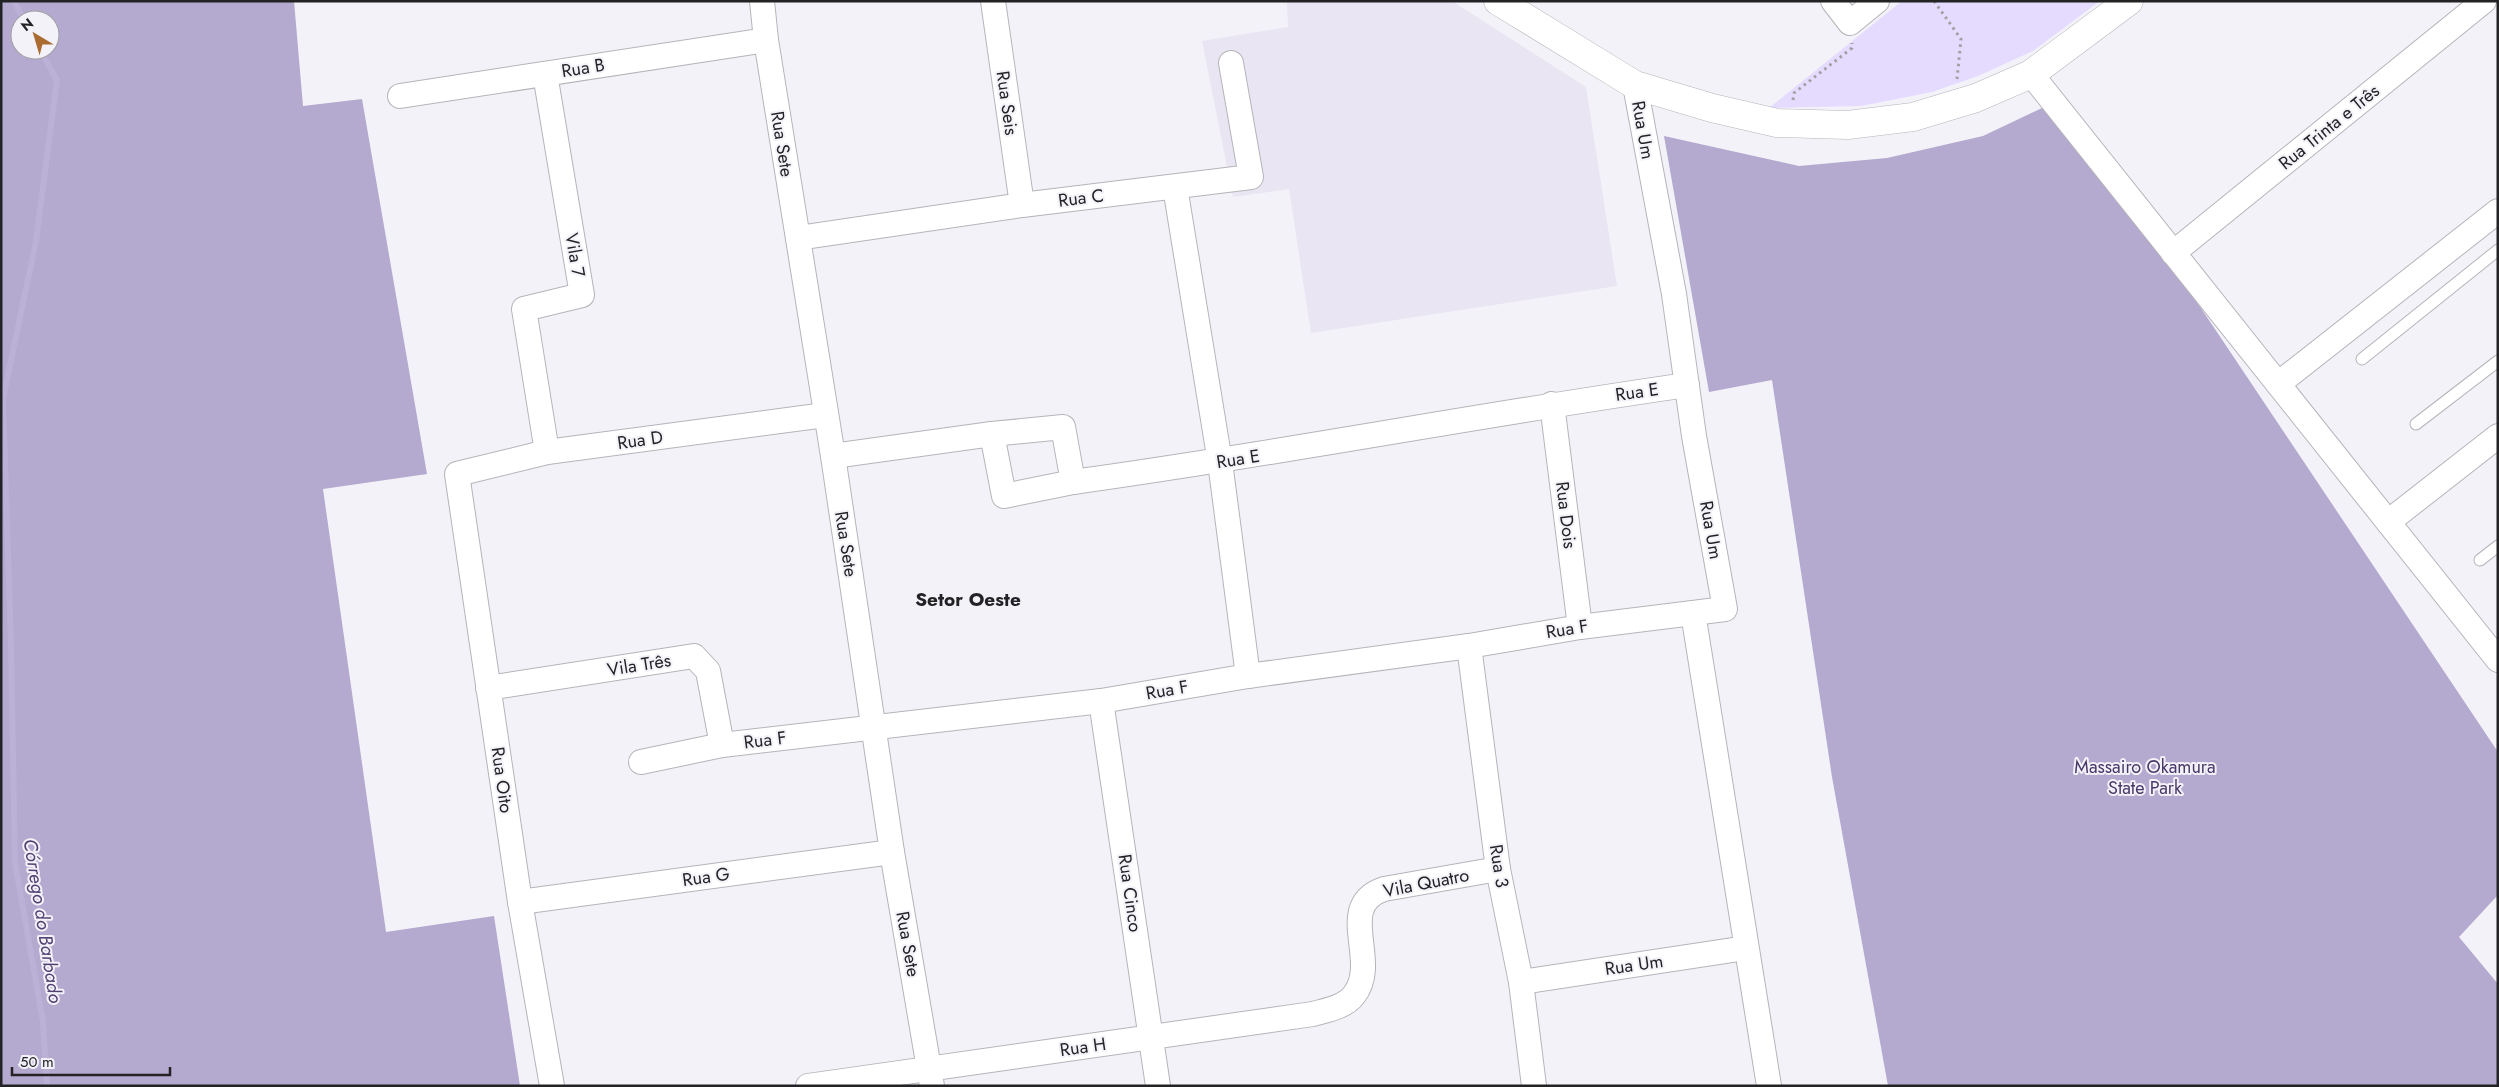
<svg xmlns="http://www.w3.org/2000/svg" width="2499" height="1087" font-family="Jost,sans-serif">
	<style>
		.built { fill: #e9e5f2 }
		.green { fill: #e5dbff }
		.forest { fill: #b4a9ce; fill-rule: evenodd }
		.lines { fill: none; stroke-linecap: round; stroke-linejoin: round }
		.stream { stroke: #bbb0d5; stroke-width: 6 }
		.service-casing { stroke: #b6b4ba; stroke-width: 13 }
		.minor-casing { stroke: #b6b4ba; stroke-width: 26 }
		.secondary-casing { stroke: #b6b4ba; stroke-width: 29 }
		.path { stroke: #a1a0a4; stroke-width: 3; stroke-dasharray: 2.5 4; stroke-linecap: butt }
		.service { stroke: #fff; stroke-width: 11 }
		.minor { stroke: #fff; stroke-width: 24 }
		.secondary { stroke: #fff; stroke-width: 28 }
		.labels { text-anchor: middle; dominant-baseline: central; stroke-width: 4; stroke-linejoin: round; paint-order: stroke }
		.street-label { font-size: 18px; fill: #232225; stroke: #f3f2f8 }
		.park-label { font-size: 18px; fill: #483768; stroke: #f3f2f8 }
		.neighbourhood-label { font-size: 19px; font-weight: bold; fill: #232225; stroke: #f3f2f8 }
		.water-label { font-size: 19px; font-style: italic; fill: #524173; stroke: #f3f2f8 }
	</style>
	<rect width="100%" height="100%" fill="#f3f2f8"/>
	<polygon class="built" points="1287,1 1452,1 1586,87 1617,286 1311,333 1289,189 1233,197 1202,41 1288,27"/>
	<polygon class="green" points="1902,1 2100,1 2033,51 1978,76 1932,92 1861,106 1769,108"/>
	<g class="forest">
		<path d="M1 1H294L303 106 362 99 427 474 323 489 386 932 494 916 520 1086H1ZM20 20H50V50H20Z"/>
		<polygon points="2061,99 2498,752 2498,895 2459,937 2498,984 2498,1086 1888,1086 1832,777 1772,380 1709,392 1664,136 1799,166 1887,158 1983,136"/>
	</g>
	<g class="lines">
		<g class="stream">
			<polyline points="14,1 24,20"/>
			<polyline points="40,50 57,80 36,241 3,399 11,644 15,862 43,1022 47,1086"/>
		</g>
		<g class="service-casing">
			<g id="service">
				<polyline points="2362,359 2498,250"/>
				<polyline points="2416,424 2498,361"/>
				<polyline points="2480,560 2498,546"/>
			</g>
		</g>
		<g class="minor-casing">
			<g id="minor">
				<polyline points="762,1 766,40 833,456 892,852 932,1086"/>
				<polyline points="993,1 1022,205"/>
				<polyline points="1833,1 1850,23 1877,1"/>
				<polyline points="545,74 582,295 524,309 547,452"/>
				<polyline points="2031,74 2498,660"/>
				<polyline points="400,96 766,40"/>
				<polyline points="1175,187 1220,462 1248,676"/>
				<polyline points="798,238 1022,205 1251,177 1231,63"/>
				<polyline points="2173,253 2484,1"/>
				<polyline points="2278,384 2498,211"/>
				<polyline points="1552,404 1580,627"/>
				<polyline points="992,434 1004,496 1073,482"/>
				<path d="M833 456 992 434 1063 427 1073 482C1278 454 1482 414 1687 385"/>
				<polyline points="2388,522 2498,436"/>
				<polyline points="1693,613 1769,1086"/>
				<polyline points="1469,646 1498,869 1521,982 1534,1086"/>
				<polyline points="488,688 694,656 708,671 722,745"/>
				<polyline points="1101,701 1158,1086"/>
				<polyline points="641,762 722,745 1101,701 1248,676 1469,646 1580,627 1725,609 1694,436 1674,294 1635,85"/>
				<polyline points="520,902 892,852"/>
				<polyline points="1521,982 1746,948"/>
				<polyline points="552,1086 520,902 457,474 547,452 825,415"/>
				<path d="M808 1086 1313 1014C1327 1010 1345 1007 1354 995 1381 961 1334 906 1384 889L1498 869"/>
			</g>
		</g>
		<g class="secondary-casing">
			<polyline id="secondary" points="1498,1 1635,85 1712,108 1777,123 1848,125 1913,117 1976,98 2031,74 2129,1"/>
		</g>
		<g class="path">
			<polyline points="1934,1 1961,39 1957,79"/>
			<polyline points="1793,100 1794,93 1852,48 1852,43"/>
		</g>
		<use href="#service" class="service"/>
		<use href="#minor" class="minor"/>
		<use href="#secondary" class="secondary"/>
	</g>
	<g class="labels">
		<g class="street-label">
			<text transform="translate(583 68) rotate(-9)">Rua B</text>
			<text transform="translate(1007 103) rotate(82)">Rua Seis</text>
			<text transform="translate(2329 127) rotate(-39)">Rua Trinta e Três</text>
			<text transform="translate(1643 130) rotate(80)">Rua Um</text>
			<text transform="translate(782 144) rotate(81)">Rua Sete</text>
			<text transform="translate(1081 198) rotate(-7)">Rua C</text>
			<text transform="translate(575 255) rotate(80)">Vila 7</text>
			<text transform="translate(1637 392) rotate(-8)">Rua E</text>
			<text transform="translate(640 440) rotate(-8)">Rua D</text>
			<text transform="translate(1238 459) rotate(-9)">Rua E</text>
			<text transform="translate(1566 515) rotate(83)">Rua Dois</text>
			<text transform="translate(1711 530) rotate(80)">Rua Um</text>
			<text transform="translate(846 544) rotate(81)">Rua Sete</text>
			<text transform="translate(1567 629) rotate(-9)">Rua F</text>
			<text transform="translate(639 665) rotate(-9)">Vila Três</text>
			<text transform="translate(1167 690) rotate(-10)">Rua F</text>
			<text transform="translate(765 740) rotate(-7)">Rua F</text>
			<text transform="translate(502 780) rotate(82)">Rua Oito</text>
			<text transform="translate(1499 866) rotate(81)">Rua 3</text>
			<text transform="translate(706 877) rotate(-8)">Rua G</text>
			<text transform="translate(1426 883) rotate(-11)">Vila Quatro</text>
			<text transform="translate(1130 893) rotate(82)">Rua Cinco</text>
			<text transform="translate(908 944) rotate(80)">Rua Sete</text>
			<text transform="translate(1634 965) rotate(-8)">Rua Um</text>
			<text transform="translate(1083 1047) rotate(-8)">Rua H</text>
		</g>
		<g class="park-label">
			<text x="2145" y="767">Massairo Okamura<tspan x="2145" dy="21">State Park</tspan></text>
		</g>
		<g class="neighbourhood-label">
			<text x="968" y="599">Setor Oeste</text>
		</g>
		<g class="water-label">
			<text transform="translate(43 921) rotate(81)">Córrego do Barbado</text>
		</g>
	</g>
	<rect width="2499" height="1087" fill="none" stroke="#232225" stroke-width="5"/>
	<g transform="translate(35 35) rotate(322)"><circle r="24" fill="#f3f2f8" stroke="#a09fa4"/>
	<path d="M0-4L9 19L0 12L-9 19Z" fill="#ab6c32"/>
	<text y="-8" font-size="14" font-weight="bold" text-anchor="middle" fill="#232225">N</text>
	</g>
	<path d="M12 1067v8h158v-8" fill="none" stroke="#232225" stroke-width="2.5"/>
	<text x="20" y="1067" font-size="15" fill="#232225" stroke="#f3f2f8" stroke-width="4" paint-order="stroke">50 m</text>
</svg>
